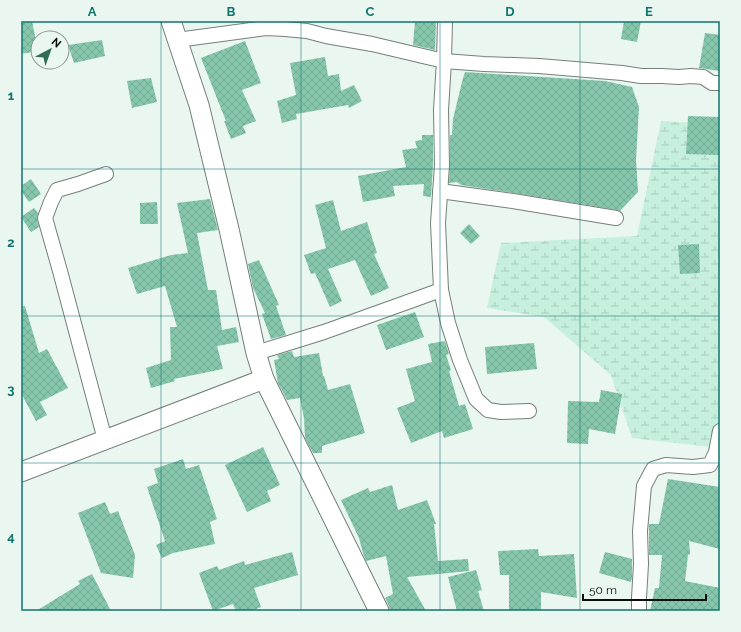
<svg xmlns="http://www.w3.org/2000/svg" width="741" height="632" font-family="Raleway,sans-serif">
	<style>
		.wetland { fill: url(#wetland-marsh) }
		.building { fill: url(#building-cross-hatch) }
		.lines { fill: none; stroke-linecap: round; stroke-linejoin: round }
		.street-casing { stroke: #757f7a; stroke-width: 16 }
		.secondary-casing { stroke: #757f7a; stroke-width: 21 }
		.street { stroke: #fff; stroke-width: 14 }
		.secondary { stroke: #fff; stroke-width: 19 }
		.grid { fill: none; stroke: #0f766e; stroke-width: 1; stroke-opacity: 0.55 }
		.neatline { fill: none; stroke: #0f766e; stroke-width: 1.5 }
		.grid-label { font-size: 13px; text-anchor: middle; font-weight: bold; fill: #0f766e }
	</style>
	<defs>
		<pattern id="wetland-marsh" width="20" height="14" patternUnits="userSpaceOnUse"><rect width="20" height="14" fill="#c6f0dd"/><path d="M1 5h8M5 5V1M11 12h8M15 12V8" fill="none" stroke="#a9cdbc"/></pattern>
		<pattern id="building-cross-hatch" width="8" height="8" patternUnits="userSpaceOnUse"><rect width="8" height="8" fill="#86c7ac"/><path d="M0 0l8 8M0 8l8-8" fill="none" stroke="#72aa93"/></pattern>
	</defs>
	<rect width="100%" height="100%" fill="#eaf6f0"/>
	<polygon class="wetland" points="661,121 720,124 720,448 632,438 611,375 544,317 487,308 501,243 637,236"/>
	<g class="building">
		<polygon points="32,21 38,51 21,54 21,22"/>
		<polygon points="415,21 436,21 435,50 413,45"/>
		<polygon points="624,21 641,21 637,42 621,39"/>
		<polygon points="705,33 720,35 720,71 699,68"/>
		<polygon points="102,40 105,56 74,63 68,45"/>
		<polygon points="245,41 261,83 242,90 256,121 243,126 246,133 231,139 224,121 226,121 201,58"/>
		<polygon points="325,57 328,76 339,74 341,91 354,85 362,101 349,108 348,105 296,114 297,119 282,123 277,101 296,95 290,63"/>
		<polygon points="465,72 605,81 632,87 639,107 636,160 638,192 620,211 617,210 514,193 461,185 457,182 449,183 450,165 450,135 452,135 453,119 463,78"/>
		<polygon points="151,78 157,102 132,108 127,81"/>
		<polygon points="688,116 720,117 719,155 686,154"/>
		<polygon points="422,135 433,135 433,165 431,197 423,196 424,184 393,186 395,196 363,202 358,176 406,167 402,150 417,148 415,141 422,140"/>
		<polygon points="31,179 41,194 29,202 21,191 21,186"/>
		<polygon points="210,199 218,230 197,233 208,290 216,290 222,330 236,327 239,342 217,346 223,369 174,379 175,381 151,388 146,368 171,360 170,327 177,327 165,286 137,294 128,268 171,255 188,253 177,203"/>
		<polygon points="333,200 341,231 367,222 377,253 374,254 389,288 371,296 355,260 328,269 342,301 330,307 315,273 311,274 304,255 326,248 315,205"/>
		<polygon points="157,202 158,224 140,224 140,203"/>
		<polygon points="34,208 38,213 37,220 39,227 31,232 21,217"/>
		<polygon points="469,224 480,236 471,244 460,233"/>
		<polygon points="699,244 700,273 680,274 678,245"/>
		<polygon points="259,260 279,305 276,306 286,335 271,339 262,314 265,313 253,288 248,264"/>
		<polygon points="21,306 25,306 39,353 47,349 68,388 40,402 47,415 36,421 21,393"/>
		<polygon points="415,312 424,337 386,350 377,325"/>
		<polygon points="445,341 449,354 446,355 451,370 449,371 459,406 465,404 473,429 444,438 442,431 411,443 397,408 415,401 406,369 432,362 428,344"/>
		<polygon points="534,343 537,369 487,374 485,347"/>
		<polygon points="292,351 294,357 319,353 323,376 324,376 328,390 350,384 365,433 322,446 322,453 313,453 305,438 304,418 300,398 287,400 278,383 274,360 279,359 277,355"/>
		<polygon points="601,390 622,394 615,434 589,429 588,444 567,443 568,401 599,402"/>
		<polygon points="263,447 280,485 267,491 271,501 247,512 225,465"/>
		<polygon points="183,459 186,469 199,465 217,519 210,522 215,544 173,553 162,558 156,545 165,541 147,487 158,483 154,469"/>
		<polygon points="668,479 720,487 720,549 689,541 690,554 688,555 685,581 720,588 720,611 650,611 655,588 659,588 662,555 649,555 649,524 659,524"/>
		<polygon points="392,485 398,510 427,500 436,524 434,524 438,561 468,559 469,571 407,577 426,611 390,611 389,606 385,598 393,594 386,556 366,561 363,553 359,538 341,500 368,488 370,492"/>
		<polygon points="105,502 110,514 118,511 135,555 133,578 101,573 78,513"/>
		<polygon points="538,549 539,556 574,554 577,598 541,592 541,611 509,611 509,575 500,575 498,551"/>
		<polygon points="292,552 298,575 254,588 261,607 252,611 236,611 233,604 213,611 199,573 217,566 219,570 244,561 245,565"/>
		<polygon points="605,552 632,559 632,578 631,582 599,573"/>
		<polygon points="476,570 482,590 478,591 484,611 457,611 448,577"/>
		<polygon points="92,574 111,611 36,611 80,584 78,581"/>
	</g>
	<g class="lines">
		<g class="street-casing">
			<g id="street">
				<polyline points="445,21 444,61 441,110 442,165 438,223 441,290 448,323 460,360 476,399 488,410 501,412 529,411"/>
				<polyline points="177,40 266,28 285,29 307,31 326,36 372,44 444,61 484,64 539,66 622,73 641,76 662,76 679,77 691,76 703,77 712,83 720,83"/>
				<polyline points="440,191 513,201 616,218"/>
				<polyline points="256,353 324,332 441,290"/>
				<polyline points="105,440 60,271 45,218 51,202 57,190 78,184 106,174"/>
				<polyline points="639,611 639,598 641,564 640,531 644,486 653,469 666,465 693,467 710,465 716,452 720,431"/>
			</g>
		</g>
		<g class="secondary-casing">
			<g id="secondary">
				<polyline points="171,21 199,105 229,229 256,353 264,379 379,611"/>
				<polyline points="21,472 264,379"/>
			</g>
		</g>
		<use href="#street" class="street"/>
		<use href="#secondary" class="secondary"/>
	</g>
	<path class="grid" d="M161 21V611M301 21V611M440 21V611M580 21V611M21 169H720M21 316H720M21 463H720"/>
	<rect width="741" height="632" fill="none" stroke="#eaf6f0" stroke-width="44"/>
	<g transform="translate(50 50) rotate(41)"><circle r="19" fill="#eaf6f0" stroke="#909995"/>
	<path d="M0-3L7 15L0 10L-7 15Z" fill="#306b56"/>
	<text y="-6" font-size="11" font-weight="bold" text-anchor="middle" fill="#090d0c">N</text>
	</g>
	<path d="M583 594v6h123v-6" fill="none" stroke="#090d0c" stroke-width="2"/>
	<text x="589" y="594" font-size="12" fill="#090d0c" stroke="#eaf6f0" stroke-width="3" paint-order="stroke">50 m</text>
	<rect x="22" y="22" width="697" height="588" class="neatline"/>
	<g class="grid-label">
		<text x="92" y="16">A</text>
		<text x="231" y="16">B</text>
		<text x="370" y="16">C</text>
		<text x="510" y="16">D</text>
		<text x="649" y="16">E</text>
		<text x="11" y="100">1</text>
		<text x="11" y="247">2</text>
		<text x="11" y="394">3</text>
		<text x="11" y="541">4</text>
	</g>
</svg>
